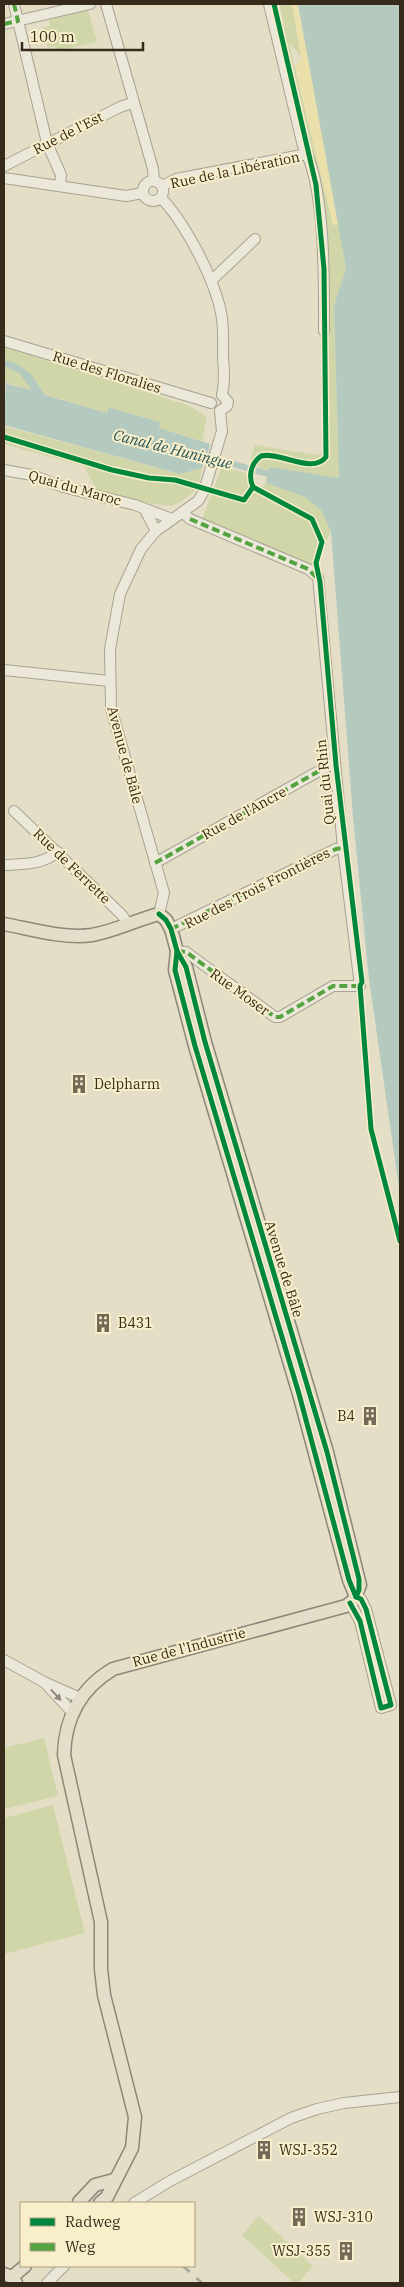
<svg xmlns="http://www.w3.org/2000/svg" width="404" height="2287" font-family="'IBM Plex Serif',serif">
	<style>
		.green { fill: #d1d6a8 }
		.sand { fill: #ebdfab }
		.water { fill: #b4cabe }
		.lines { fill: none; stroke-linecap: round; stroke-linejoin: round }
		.minor-casing { stroke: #a8a291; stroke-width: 12 }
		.major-casing { stroke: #8d8778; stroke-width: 15 }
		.minor { stroke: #ebe7d9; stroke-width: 10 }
		.major { stroke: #e3ddca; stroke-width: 12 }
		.rail { stroke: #a9a59a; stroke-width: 2.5; stroke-dasharray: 9 9; stroke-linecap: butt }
		.quiet { stroke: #53a440; stroke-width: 4; stroke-dasharray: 8 4; stroke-linecap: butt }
		.cycleway-casing { stroke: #f8eeca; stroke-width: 8 }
		.cycleway { stroke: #00873e; stroke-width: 5 }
		.oneway { fill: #90887a }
		.labels { text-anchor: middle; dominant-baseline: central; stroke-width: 4; stroke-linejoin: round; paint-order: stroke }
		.street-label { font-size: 14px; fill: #362a1a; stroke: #f8eeca }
		.poi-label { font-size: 14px; fill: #362a1a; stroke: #f8eeca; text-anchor: start }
		.water-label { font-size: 15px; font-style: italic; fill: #275758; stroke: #f8eeca }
	</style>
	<rect width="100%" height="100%" fill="#e4dec7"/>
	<g class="green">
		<polygon points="280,4 292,4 301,56 289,43 333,225 339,224 346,268 334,306 339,478 269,471 249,465 255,445 317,455 329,453 325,214 286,41"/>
		<polygon points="88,10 97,42 57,51 55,46 48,48 43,28 50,26 49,20"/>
		<polygon points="4,347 190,406 207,417 202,441 158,428 160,422 108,407 107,413 4,382"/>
		<polygon points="4,426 180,474 202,468 199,487 182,501 171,506 147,503 96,489 84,466 4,444"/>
		<polygon points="222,467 245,473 254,493 266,483 305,497 322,510 331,532 311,565 202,519"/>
		<polygon points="44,1738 58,1796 4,1809 4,1748"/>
		<polygon points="53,1805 85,1933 4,1954 4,1818"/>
		<polygon points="259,2216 313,2266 298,2283 294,2283 242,2235"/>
	</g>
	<polygon class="sand" points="292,4 298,4 339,224 333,225 295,67 300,61 301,56"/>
	<polygon class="water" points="298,4 400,4 400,1195 369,979 353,817 331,532 322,511 305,497 266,483 267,477 205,459 202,468 180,474 4,425 6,379 7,384 32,390 19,373 4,366 4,360 15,363 30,373 45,395 107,413 108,407 160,422 159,428 210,444 208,453 268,471 270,467 339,478 334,306 346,268"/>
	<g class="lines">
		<g class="minor-casing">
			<g id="minor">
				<polyline points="14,4 47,143 61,175 60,185"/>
				<polyline points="106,4 153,169 154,180"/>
				<path d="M269 4 303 146C326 187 324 283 324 331"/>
				<polyline points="4,24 90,4"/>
				<polyline points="4,166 120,107 132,103"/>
				<polyline points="4,178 126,196 143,193"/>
				<circle cx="153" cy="191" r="10"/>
				<polyline points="162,186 176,179 307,154"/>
				<path d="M161 198C183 220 211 273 219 304 224 321 223 339 223 357 224 370 225 383 222 395"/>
				<polyline points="211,281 255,239"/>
				<polyline points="4,341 211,403"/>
				<polyline points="220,411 227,406 228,402 222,395"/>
				<polyline points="4,470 32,475 63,487 135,505 172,519"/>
				<polyline points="145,510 156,531"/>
				<polyline points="4,670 109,681"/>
				<polyline points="14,811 122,915 128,924"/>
				<polyline points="155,863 328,766 335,765"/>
				<path d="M4 865C24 864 41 865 58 852"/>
				<polyline points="159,914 164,893 111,708 110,649 120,594 141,549 156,531 198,501 204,491 222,431 220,411"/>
				<polyline points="171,929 336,849 343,848"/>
				<polyline points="177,951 186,952 275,1017 280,1017 333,986 360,986 343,848 318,577 308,569 190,519 182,512"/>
				<polyline points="350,1603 360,1621 381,1708 391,1705 366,1609 361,1599 356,1597"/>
				<polyline points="4,1660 44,1682"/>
				<polyline points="72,1712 44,1682 80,1698"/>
				<polyline points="134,2203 170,2181 291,2118 317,2109 344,2103 400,2097"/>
				<polyline points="47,2283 64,2266"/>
			</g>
		</g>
		<g class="major-casing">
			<g id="major">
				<path d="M4 924C31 929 64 939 92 935 115 931 136 920 159 914L166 920 171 929 177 951 186 967 205 1042 327 1452 360 1585 354 1600 346 1606 113 1669C81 1688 65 1718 64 1755L101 1922V1969L104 1995 135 2117 132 2148 107 2197 100 2203"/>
				<polyline points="177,951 175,970 195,1046 299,1394 349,1580 356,1597"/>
				<polyline points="79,2202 95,2185 114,2180"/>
				<polyline points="4,2274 12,2277 16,2283"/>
				<polyline points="12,2277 25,2266"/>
			</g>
		</g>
		<use href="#minor" class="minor"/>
		<use href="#major" class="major"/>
		<polyline class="rail" points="183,2266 202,2283"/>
		<g class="quiet">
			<polyline points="4,24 18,21 14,4"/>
			<polyline points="190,519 308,569 318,579"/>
			<polyline points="155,863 328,766 335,765"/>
			<polyline points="171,929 336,849 343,848"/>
			<polyline points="177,951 186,952 275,1017 280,1017 333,986 360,986"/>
		</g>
		<g class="cycleway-casing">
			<g id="cycleway">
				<path d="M274 4 316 185 324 269 326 457C312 475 280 451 261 456 251 463 248 476 253 487L312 519 322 542 316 563 320 582 336 765 362 982 360 986 371 1129 400 1241"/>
				<polyline points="4,437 112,470 149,478 175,480 244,500 253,487"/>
				<polyline points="159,914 166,920 171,929 177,951 186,967 205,1042 327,1452 359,1579 359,1590 356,1597"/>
				<polyline points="177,951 175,970 195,1046 299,1394 349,1580 356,1597 361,1599 366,1609 391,1705 381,1708 360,1621 350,1603"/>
			</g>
		</g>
		<use href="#cycleway" class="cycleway"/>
	</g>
	<defs><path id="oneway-solid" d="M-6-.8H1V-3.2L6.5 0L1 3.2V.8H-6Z" transform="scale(1.25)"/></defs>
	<use class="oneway" href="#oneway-solid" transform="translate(56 1695) rotate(47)"/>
	<defs>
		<g id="building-bare" transform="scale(1.5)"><path d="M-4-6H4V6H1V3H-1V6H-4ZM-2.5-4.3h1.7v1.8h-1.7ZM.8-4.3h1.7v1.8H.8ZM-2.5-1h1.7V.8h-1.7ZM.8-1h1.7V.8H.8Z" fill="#736957" stroke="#f8eeca" stroke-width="2.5" paint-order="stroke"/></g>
	</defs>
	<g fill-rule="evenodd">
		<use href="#building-bare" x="79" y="1084"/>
		<use href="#building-bare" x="103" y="1323"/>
		<use href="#building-bare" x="370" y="1416"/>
		<use href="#building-bare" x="264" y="2150"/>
		<use href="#building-bare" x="299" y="2217"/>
		<use href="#building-bare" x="346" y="2251"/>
	</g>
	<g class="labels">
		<g class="street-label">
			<text transform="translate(68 133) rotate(-27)">Rue de l'Est</text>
			<text transform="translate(235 170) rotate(-12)">Rue de la Libération</text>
			<text transform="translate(107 372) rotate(17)">Rue des Floralies</text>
			<text transform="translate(75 488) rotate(16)">Quai du Maroc</text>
			<text transform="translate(125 755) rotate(75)">Avenue de Bâle</text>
			<text transform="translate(325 782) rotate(-96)">Quai du Rhin</text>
			<text transform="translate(244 813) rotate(-29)">Rue de l'Ancre</text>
			<text transform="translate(72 866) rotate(44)">Rue de Ferrette</text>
			<text transform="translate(257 888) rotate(-27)">Rue des Trois Frontières</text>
			<text transform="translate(240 992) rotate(36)">Rue Moser</text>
			<text transform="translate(284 1269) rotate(73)">Avenue de Bâle</text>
			<text transform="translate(189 1647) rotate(-15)">Rue de l'Industrie</text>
		</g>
		<g class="poi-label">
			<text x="94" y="1084">Delpharm</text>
			<text x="118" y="1323">B431</text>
			<text x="355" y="1416" text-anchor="end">B4</text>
			<text x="279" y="2150">WSJ-352</text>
			<text x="314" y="2217">WSJ-310</text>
			<text x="331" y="2251" text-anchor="end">WSJ-355</text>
		</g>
		<g class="water-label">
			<text transform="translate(173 449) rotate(14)">Canal de Huningue</text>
		</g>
	</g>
	<rect width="404" height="2287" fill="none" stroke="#362a1a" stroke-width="10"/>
	<rect x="20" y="2202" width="175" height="65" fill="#f8eeca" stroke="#aaa084"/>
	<rect x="30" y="2218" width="25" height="8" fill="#00873e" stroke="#aaa084"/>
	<text x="65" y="2227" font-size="15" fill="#362a1a">Radweg</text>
	<rect x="30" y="2243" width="25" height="8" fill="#53a440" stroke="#aaa084"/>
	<text x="65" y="2252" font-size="15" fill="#362a1a">Weg</text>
	<path d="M22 42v8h121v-8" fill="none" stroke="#362a1a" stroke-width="2.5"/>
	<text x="30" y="42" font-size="15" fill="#362a1a" stroke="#f8eeca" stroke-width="4" paint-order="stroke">100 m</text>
</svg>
